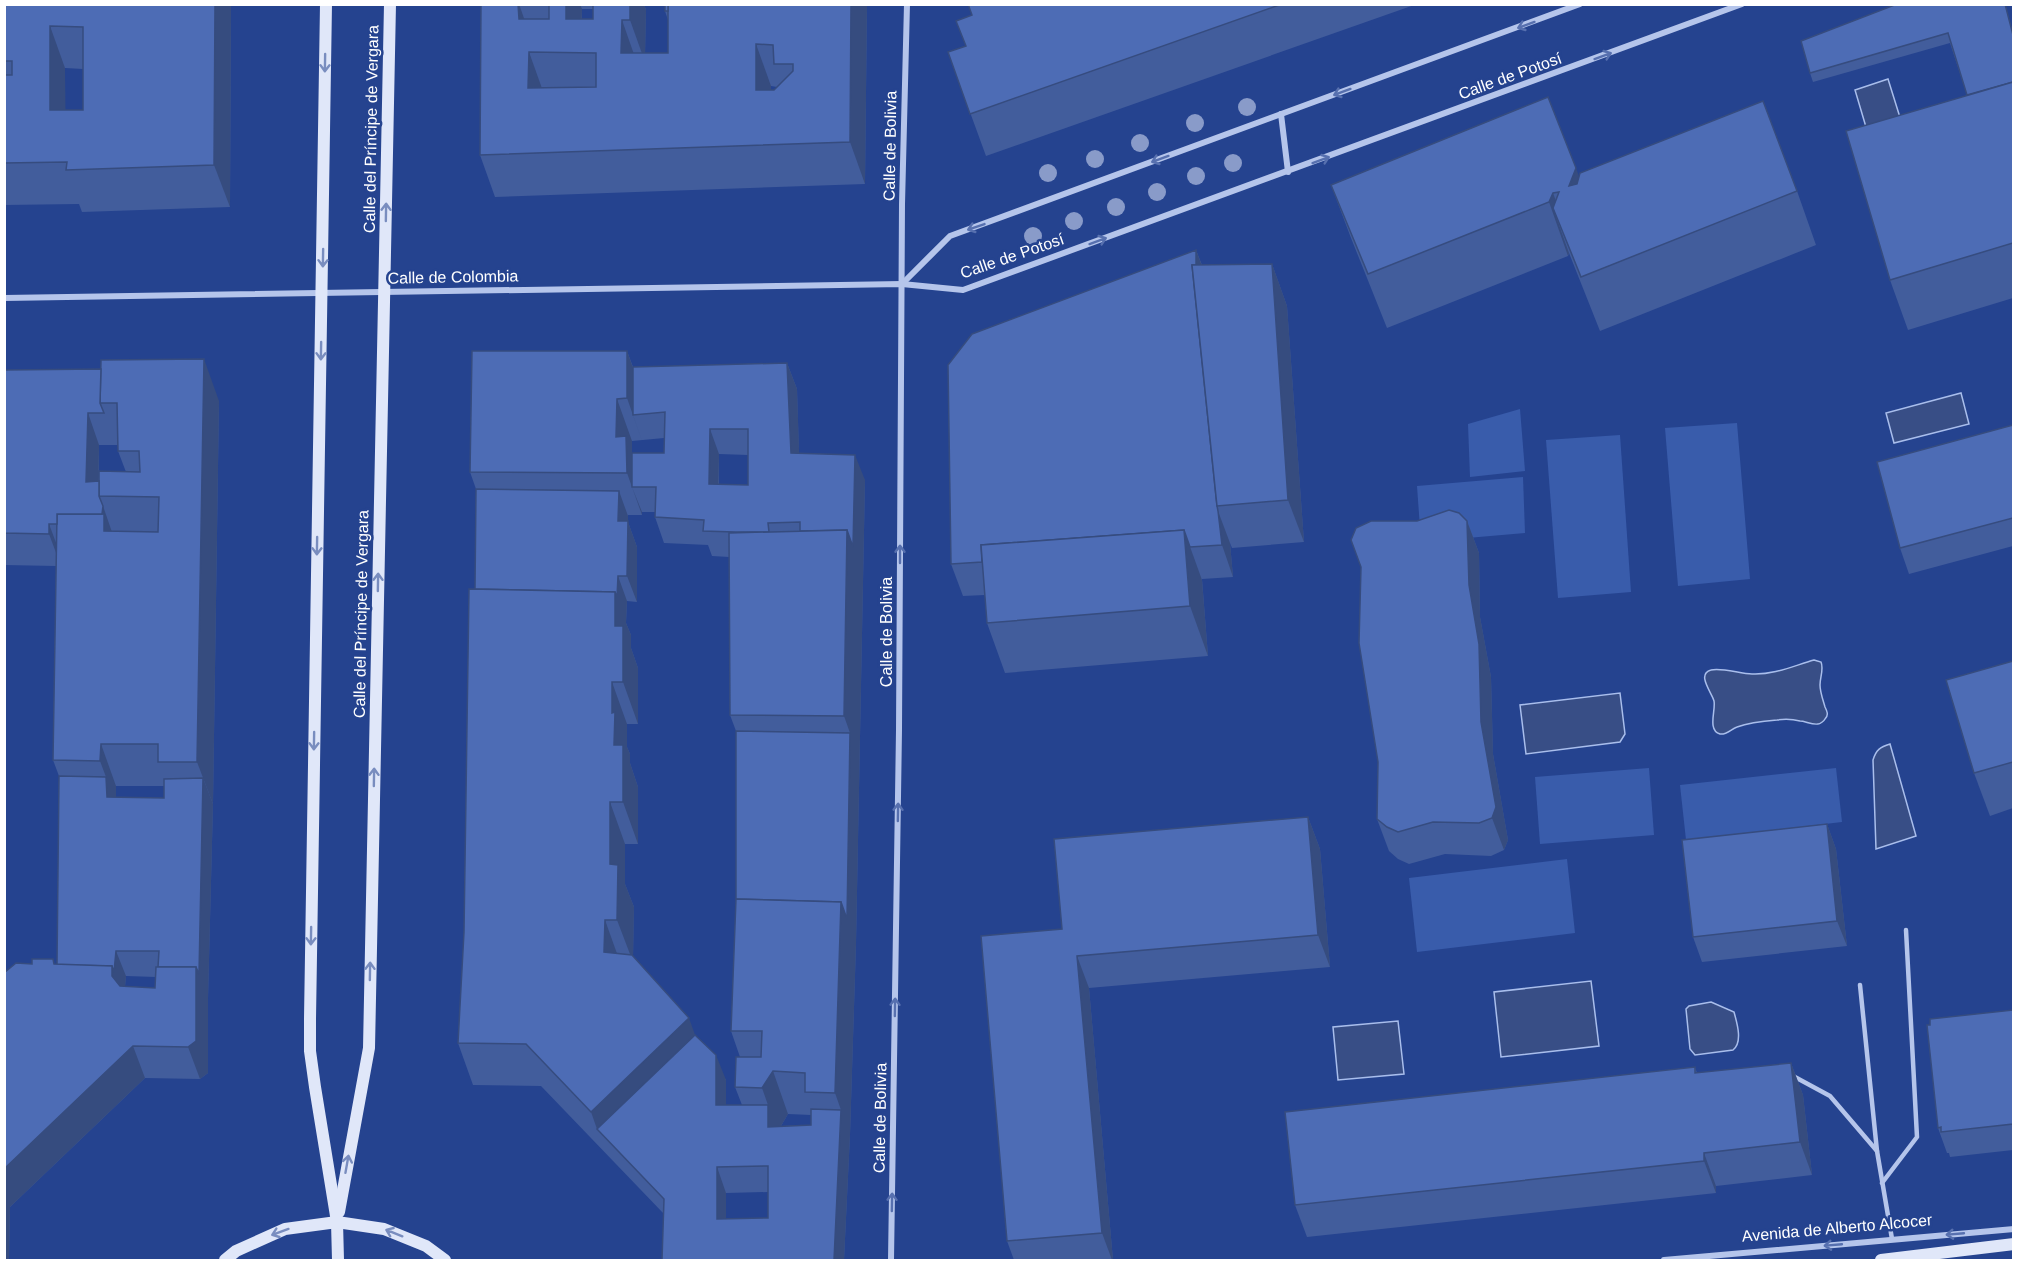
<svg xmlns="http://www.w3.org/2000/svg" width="2018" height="1265" font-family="Helvetica,sans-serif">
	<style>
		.pitch { fill: #395cab }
		.water { fill: #384e86; stroke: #a9beec; stroke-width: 1.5 }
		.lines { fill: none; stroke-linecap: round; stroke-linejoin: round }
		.lane { stroke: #b5c5eb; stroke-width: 4.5 }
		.street { stroke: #b5c5eb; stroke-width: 6 }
		.secondary { stroke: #e0e7f9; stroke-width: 12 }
		.tree { fill: #899bc9 }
		.wall { fill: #425d9c; fill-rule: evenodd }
		.shaded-wall { fill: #364c7f }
		.building { fill: #4d6cb5; stroke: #364c7f; stroke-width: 1.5; fill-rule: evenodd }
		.oneway { stroke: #5770af }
		.oneway2 { stroke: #798dbf }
		.labels { text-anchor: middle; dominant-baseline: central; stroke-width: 5; stroke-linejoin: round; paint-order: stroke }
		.street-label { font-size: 16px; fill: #fff; stroke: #25438f }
	</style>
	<rect width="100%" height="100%" fill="#25438f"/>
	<g class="pitch">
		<polygon points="1520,409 1525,471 1470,477 1468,424"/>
		<polygon points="1737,423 1750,579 1678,586 1665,428"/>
		<polygon points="1620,435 1631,592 1558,598 1546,440"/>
		<polygon points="1523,477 1525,533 1421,542 1417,486"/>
		<polygon points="1649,768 1654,835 1540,844 1535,777"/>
		<polygon points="1836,768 1842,822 1686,840 1680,785"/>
		<polygon points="1567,859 1575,933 1417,952 1409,878"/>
	</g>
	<g class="water">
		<polygon points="1888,79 1908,143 1874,154 1855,90"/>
		<polygon points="1961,393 1969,424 1894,443 1886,413"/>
		<path d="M1814 660 1821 662C1824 669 1820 677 1820 685 1820 692 1823 700 1825 707 1827 711 1829 715 1825 719 1824 721 1820 724 1818 724 1812 725 1805 721 1800 721 1792 719 1784 719 1777 720 1763 721 1750 722 1737 727 1731 729 1727 735 1720 734 1707 730 1716 710 1714 701 1712 693 1696 674 1711 670 1721 667 1741 674 1752 674 1774 675 1793 666 1814 660Z"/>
		<polygon points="1620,693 1625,734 1620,742 1526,754 1520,705"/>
		<path d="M1890 744 1916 836 1876 849 1873 760C1876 750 1880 747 1890 744Z"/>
		<polygon points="1591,981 1599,1046 1501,1057 1494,992"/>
		<path d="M1711 1002 1734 1012C1737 1023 1743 1042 1733 1050L1695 1055 1690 1049 1686 1009 1689 1006Z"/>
		<polygon points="1398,1021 1404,1074 1338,1080 1333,1027"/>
	</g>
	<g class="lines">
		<g class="lane">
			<polyline points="1860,985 1877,1151 1892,1239"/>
			<polyline points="1793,1076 1830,1096 1877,1151"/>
			<polyline points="1882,1183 1917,1137 1906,930"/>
		</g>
		<g class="street">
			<polyline points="1281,114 1288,172"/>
			<polyline points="902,284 950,236 1580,4"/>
			<polyline points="4,298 902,284 963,290 1742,4"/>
			<polyline points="891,1260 899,730 902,204 907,4"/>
			<polyline points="1664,1260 2014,1229"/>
		</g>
		<g class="secondary">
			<polyline points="326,4 310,1019 310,1051 315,1087 337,1222 338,1260"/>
			<polyline points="339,1212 369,1048 390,4"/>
			<polyline points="225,1260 236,1251 285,1229 337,1222 384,1229 426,1246 445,1260"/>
			<polyline points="1881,1260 2014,1244"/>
		</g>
	</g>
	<g class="tree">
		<circle cx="1247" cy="107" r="9"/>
		<circle cx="1195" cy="123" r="9"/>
		<circle cx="1140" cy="143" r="9"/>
		<circle cx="1095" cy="159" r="9"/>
		<circle cx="1233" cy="163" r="9"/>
		<circle cx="1048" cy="173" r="9"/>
		<circle cx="1196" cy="176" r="9"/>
		<circle cx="1157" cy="192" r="9"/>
		<circle cx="1116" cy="207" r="9"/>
		<circle cx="1074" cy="221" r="9"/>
		<circle cx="1033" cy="236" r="9"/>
	</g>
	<g class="wall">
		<path d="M4 4H231L230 207 82 212 79 204 4 205ZM65 68 83 69V110H65Z"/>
		<path d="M481 4H644L646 10 645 53H668V20L665 11V4H867L865 184 495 197 480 155ZM582 9H593V19H582ZM771 86 777 87 774 90H771Z"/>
		<polygon points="968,4 1417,4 986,156 948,52 966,46 972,15"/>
		<polygon points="1897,4 2005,4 2013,33 2013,298 1908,330 1890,280 1967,95 1950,43 1813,82 1810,73"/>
		<polygon points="1579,177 1797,191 1816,245 1600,331 1569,253 1568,256 1387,328 1351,238 1331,185"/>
		<polygon points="1196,250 1202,265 1272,264 1287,306 1304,542 1232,548 1230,543 1233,577 1202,579 1208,656 1005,673 987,623 985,595 963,596 951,564"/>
		<path d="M627 351 633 367 787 363 797 389 799 454 865 480 856 944 850 1135 844 1260H662L664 1214 541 1086 473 1085 458 1043 464 932 475 589 476 489 470 472ZM664 438V453H632V441ZM719 454 748 455V485L719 484ZM642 512H655V517L664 543 708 545 712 556 729 557 730 715 736 731V899L731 1031 740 1057 735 1087 742 1105H726V1080L695 1035 633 956 634 907 625 884V844H638V787L630 763V754L627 747V724H638V668L631 648V635L626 623 627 601 637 602V547L628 522V515H642ZM788 1114 811 1115V1125L781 1126ZM768 1192V1218L726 1219V1193Z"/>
		<path d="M4 370 219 401 213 804 208 999V1073L200 1079 145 1078 10 1207 9 1260H4V973L57 965 59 776 53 760 56 566 4 565ZM99 445H118V451L126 472 99 481ZM116 786H164V798L116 797ZM126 976 156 977 155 988 125 986Z"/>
		<polygon points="2013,425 2013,546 1909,574 1900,548"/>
		<polygon points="1467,521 1479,553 1480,617 1491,677 1493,754 1508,840 1504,850 1491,856 1445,854 1409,864 1398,859 1389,851 1377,819"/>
		<polygon points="2013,661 2013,808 1990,816 1974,773"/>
		<polygon points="1308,817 1320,849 1330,967 1089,988 1113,1260 1014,1260 1007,1241 1062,929"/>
		<polygon points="1827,824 1836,849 1847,946 1702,962 1693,937"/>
		<polygon points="2013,1010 2013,1150 1950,1157 1949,1153 1947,1153 1938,1128"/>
		<polygon points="1791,1063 1803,1095 1812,1175 1716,1186 1716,1193 1307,1237 1295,1205 1695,1067 1697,1073"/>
	</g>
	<g class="shaded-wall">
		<polygon points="215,4 231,4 230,207 214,165"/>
		<polygon points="518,4 519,4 533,44 519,19"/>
		<polygon points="566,4 580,4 582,9 581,52 566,19"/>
		<polygon points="630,4 644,4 646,10 645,62 630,20"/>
		<polygon points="851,4 867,4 865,184 850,142"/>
		<polygon points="622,20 637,63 621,53"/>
		<polygon points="50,26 65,68 66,152 50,110"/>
		<polygon points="756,44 771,86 771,132 756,90"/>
		<polygon points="529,52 544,94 528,88"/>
		<polygon points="1576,168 1595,221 1569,186"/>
		<polygon points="1553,193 1573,247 1553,208 1569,253 1568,256 1549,202"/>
		<polygon points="1196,250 1208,282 1196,275"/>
		<polygon points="1272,264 1287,306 1304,542 1288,500"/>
		<polygon points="627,351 642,393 633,415 642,441 627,398"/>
		<polygon points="204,359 219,401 213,804 197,762"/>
		<polygon points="787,363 797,389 800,479 791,453"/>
		<polygon points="617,399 632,441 632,487 642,512 642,515 627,473 616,437"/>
		<polygon points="88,413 99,445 98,514 86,482"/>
		<polygon points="710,429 719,454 718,509 709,484"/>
		<polygon points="855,455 865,480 856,944 850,1135 844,1260 834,1260 841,1110 835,1093 841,902 850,733 844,716 847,530"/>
		<polygon points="619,491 628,516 628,522 637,547 637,602 627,576 618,521"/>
		<polygon points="103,506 114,538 120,573 102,524"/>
		<polygon points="1218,511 1230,543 1233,577 1222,545"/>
		<polygon points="1467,521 1479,553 1480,617 1491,677 1493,754 1508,840 1504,850 1492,818 1481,722 1469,585"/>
		<polygon points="49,524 61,556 61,566 49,534"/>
		<polygon points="1184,530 1202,580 1208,656 1190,606"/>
		<polygon points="618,576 627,601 626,623 631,635 631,648 638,668 638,724 623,682 615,626 615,592"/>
		<polygon points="612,682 627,724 627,747 630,754 630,763 638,787 638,844 623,802 614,745 612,713"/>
		<polygon points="101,744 116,786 116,803 107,797 106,777 100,761"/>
		<polygon points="203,778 213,804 208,999 208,1073 200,1079 188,1047 196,967"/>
		<polygon points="610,802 625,844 625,884 634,907 633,962 617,920 610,864"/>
		<polygon points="1308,817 1320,849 1330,967 1318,935"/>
		<polygon points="1827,824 1836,849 1847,946 1837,921"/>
		<polygon points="605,920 620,962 604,952"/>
		<polygon points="116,951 126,976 124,998 112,976 112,966"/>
		<polygon points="1077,956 1089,988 1113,1260 1112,1260 1102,1233"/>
		<polygon points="689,1018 704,1060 597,1129 591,1112"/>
		<polygon points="133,1046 145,1078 10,1207 9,1260 4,1260 4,1169"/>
		<polygon points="716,1055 726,1080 726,1131 716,1105"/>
		<polygon points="1791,1063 1803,1095 1812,1175 1800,1142"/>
		<polygon points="773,1071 788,1114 778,1131 768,1127 768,1105 762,1088"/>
		<polygon points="1704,1153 1716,1186 1716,1193 1704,1161"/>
		<polygon points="717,1167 726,1193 726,1245 717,1219"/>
	</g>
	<g class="building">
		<path d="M4 4H215L214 165 66 170 67 162 4 163V75H12V61H4ZM50 26 83 27V110H50Z"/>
		<path d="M481 4H518L519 19H549V4H566V19H593V4H630V20H622L621 53H668V4H851L850 142 480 155ZM756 44 773 45 774 64H793V71L774 90H756ZM529 52 596 53V87L528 88Z"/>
		<rect x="665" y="4" width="3" height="7"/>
		<polygon points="968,4 1282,4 970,114 948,52 966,46 956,21 972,15"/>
		<polygon points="1897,4 2005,4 2013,35 2013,82 1967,95 1948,33 1810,73 1801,41"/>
		<polygon points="2013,82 2013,243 1890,280 1846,131"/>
		<polygon points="1548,97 1576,168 1569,186 1577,184 1580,173 1763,101 1797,191 1581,277 1553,208 1559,192 1553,193 1549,202 1368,274 1331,185"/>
		<polygon points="1196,250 1196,265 1192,265 1217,506 1218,511 1222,545 1190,547 1184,530 981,545 982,562 951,564 948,365 972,334"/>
		<polygon points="1272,264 1288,500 1217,506 1192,265"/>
		<polygon points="472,351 627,351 627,398 617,399 616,437 626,436 627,473 470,472"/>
		<polygon points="204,359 197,762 158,762 158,744 101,744 100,761 53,760 57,514 104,514 104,531 158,532 159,497 99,496 99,471 140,472 139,451 118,451 117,403 100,403 101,360"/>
		<path d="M787 363 791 453 855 455 853 547 847 530 800 531V522L768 523 769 532H735L703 531 704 520 655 517 656 487H632V453H664L665 412 633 415V367ZM710 429H748V485L709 484Z"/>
		<polygon points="101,369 100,403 104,413 88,413 86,482 99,481 99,496 103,506 102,514 57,514 57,524 49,524 49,534 4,533 4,370"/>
		<polygon points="2013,425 2013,518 1900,548 1877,462"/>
		<polygon points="476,489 619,491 618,521 628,521 627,576 618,576 617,597 615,592 475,589"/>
		<polygon points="1449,510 1459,513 1467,521 1469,585 1479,644 1481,722 1496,807 1492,818 1479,823 1433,822 1398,832 1387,827 1377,819 1378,762 1359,643 1361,567 1351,540 1356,528 1371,521 1417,521"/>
		<polygon points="847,530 844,716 730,715 729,533"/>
		<polygon points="1184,530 1190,606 987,623 981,545"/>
		<polygon points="469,589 615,592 615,626 623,626 623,682 612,682 612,713 615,712 614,745 623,745 623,802 610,802 610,864 618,865 617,920 605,920 604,952 632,955 689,1018 591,1112 526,1044 458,1043 464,932"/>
		<polygon points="2013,661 2013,762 1974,773 1946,680"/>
		<polygon points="736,731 850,733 847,919 841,902 736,899"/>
		<polygon points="59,776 106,777 107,797 164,798 164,779 203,778 199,974 196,967 158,967 159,951 116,951 114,972 112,966 57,965"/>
		<polygon points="1308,817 1318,935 1077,956 1102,1233 1007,1241 981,936 1062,929 1054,839"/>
		<polygon points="1827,824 1837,921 1693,937 1682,840"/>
		<polygon points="736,899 841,902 835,1093 805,1092 805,1073 773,1071 762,1088 735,1087 736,1057 761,1057 762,1031 731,1031"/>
		<polygon points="32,959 53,959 54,964 112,966 112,976 120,986 155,988 156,967 196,967 196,1041 188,1047 133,1046 4,1169 4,973 16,963 32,964"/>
		<polygon points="2013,1010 2013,1124 1941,1132 1941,1127 1938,1128 1927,1025 1930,1025 1930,1019"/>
		<path d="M695 1035 716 1055V1105H768V1127L811 1125V1109L841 1110 834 1260H662L664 1199 597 1129ZM768 1166V1218L717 1219V1167Z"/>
		<polygon points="1791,1063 1800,1142 1704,1153 1704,1161 1295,1205 1285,1112 1695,1067 1695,1073"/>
	</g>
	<defs><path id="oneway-shaft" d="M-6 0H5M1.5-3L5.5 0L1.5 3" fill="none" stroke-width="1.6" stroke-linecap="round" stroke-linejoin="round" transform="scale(1.5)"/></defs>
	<g class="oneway">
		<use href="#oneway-shaft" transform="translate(1526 25) rotate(160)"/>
		<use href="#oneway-shaft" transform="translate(1603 56) rotate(-20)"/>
		<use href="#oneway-shaft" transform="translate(1342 92) rotate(160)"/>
		<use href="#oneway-shaft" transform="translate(1160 159) rotate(160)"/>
		<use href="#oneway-shaft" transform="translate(1321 160) rotate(-20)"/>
		<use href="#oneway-shaft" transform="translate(976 227) rotate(161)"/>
		<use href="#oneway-shaft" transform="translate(1098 241) rotate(-20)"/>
		<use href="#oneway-shaft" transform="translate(900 554) rotate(-90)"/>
		<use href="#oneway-shaft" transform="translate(898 812) rotate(-89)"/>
		<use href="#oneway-shaft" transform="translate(895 1007) rotate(-89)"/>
		<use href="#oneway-shaft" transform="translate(892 1202) rotate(-89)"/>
		<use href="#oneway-shaft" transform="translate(1955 1234) rotate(175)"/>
		<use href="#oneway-shaft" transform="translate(1833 1245) rotate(175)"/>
	</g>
	<g class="oneway2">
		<use href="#oneway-shaft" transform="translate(325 63) rotate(91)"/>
		<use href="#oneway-shaft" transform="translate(386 212) rotate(-89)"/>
		<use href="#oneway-shaft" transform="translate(323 258) rotate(91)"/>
		<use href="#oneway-shaft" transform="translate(321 351) rotate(91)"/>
		<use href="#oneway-shaft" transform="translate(317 546) rotate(91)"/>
		<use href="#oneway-shaft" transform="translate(378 582) rotate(-89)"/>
		<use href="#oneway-shaft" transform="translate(314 741) rotate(91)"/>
		<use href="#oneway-shaft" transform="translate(374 777) rotate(-89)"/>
		<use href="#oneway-shaft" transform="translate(311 936) rotate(91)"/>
		<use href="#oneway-shaft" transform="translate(370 971) rotate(-89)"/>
		<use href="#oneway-shaft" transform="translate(347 1164) rotate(-80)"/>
		<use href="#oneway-shaft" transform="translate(280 1232) rotate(160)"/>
		<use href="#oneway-shaft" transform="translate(394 1233) rotate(-158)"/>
	</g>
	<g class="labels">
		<g class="street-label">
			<text transform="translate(1510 76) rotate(-20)">Calle de Potosí</text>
			<text transform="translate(371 129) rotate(-89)">Calle del Príncipe de Vergara</text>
			<text transform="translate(890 146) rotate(-89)">Calle de Bolivia</text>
			<text transform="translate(1012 256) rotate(-19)">Calle de Potosí</text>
			<text transform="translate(453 277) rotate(-1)">Calle de Colombia</text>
			<text transform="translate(361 614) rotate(-89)">Calle del Príncipe de Vergara</text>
			<text transform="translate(886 632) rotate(-90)">Calle de Bolivia</text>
			<text transform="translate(880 1118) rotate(-89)">Calle de Bolivia</text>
			<text transform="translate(1837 1228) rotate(-5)">Avenida de Alberto Alcocer</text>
		</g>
	</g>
	<rect width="2018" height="1265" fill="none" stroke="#ffffff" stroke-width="12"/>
</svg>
